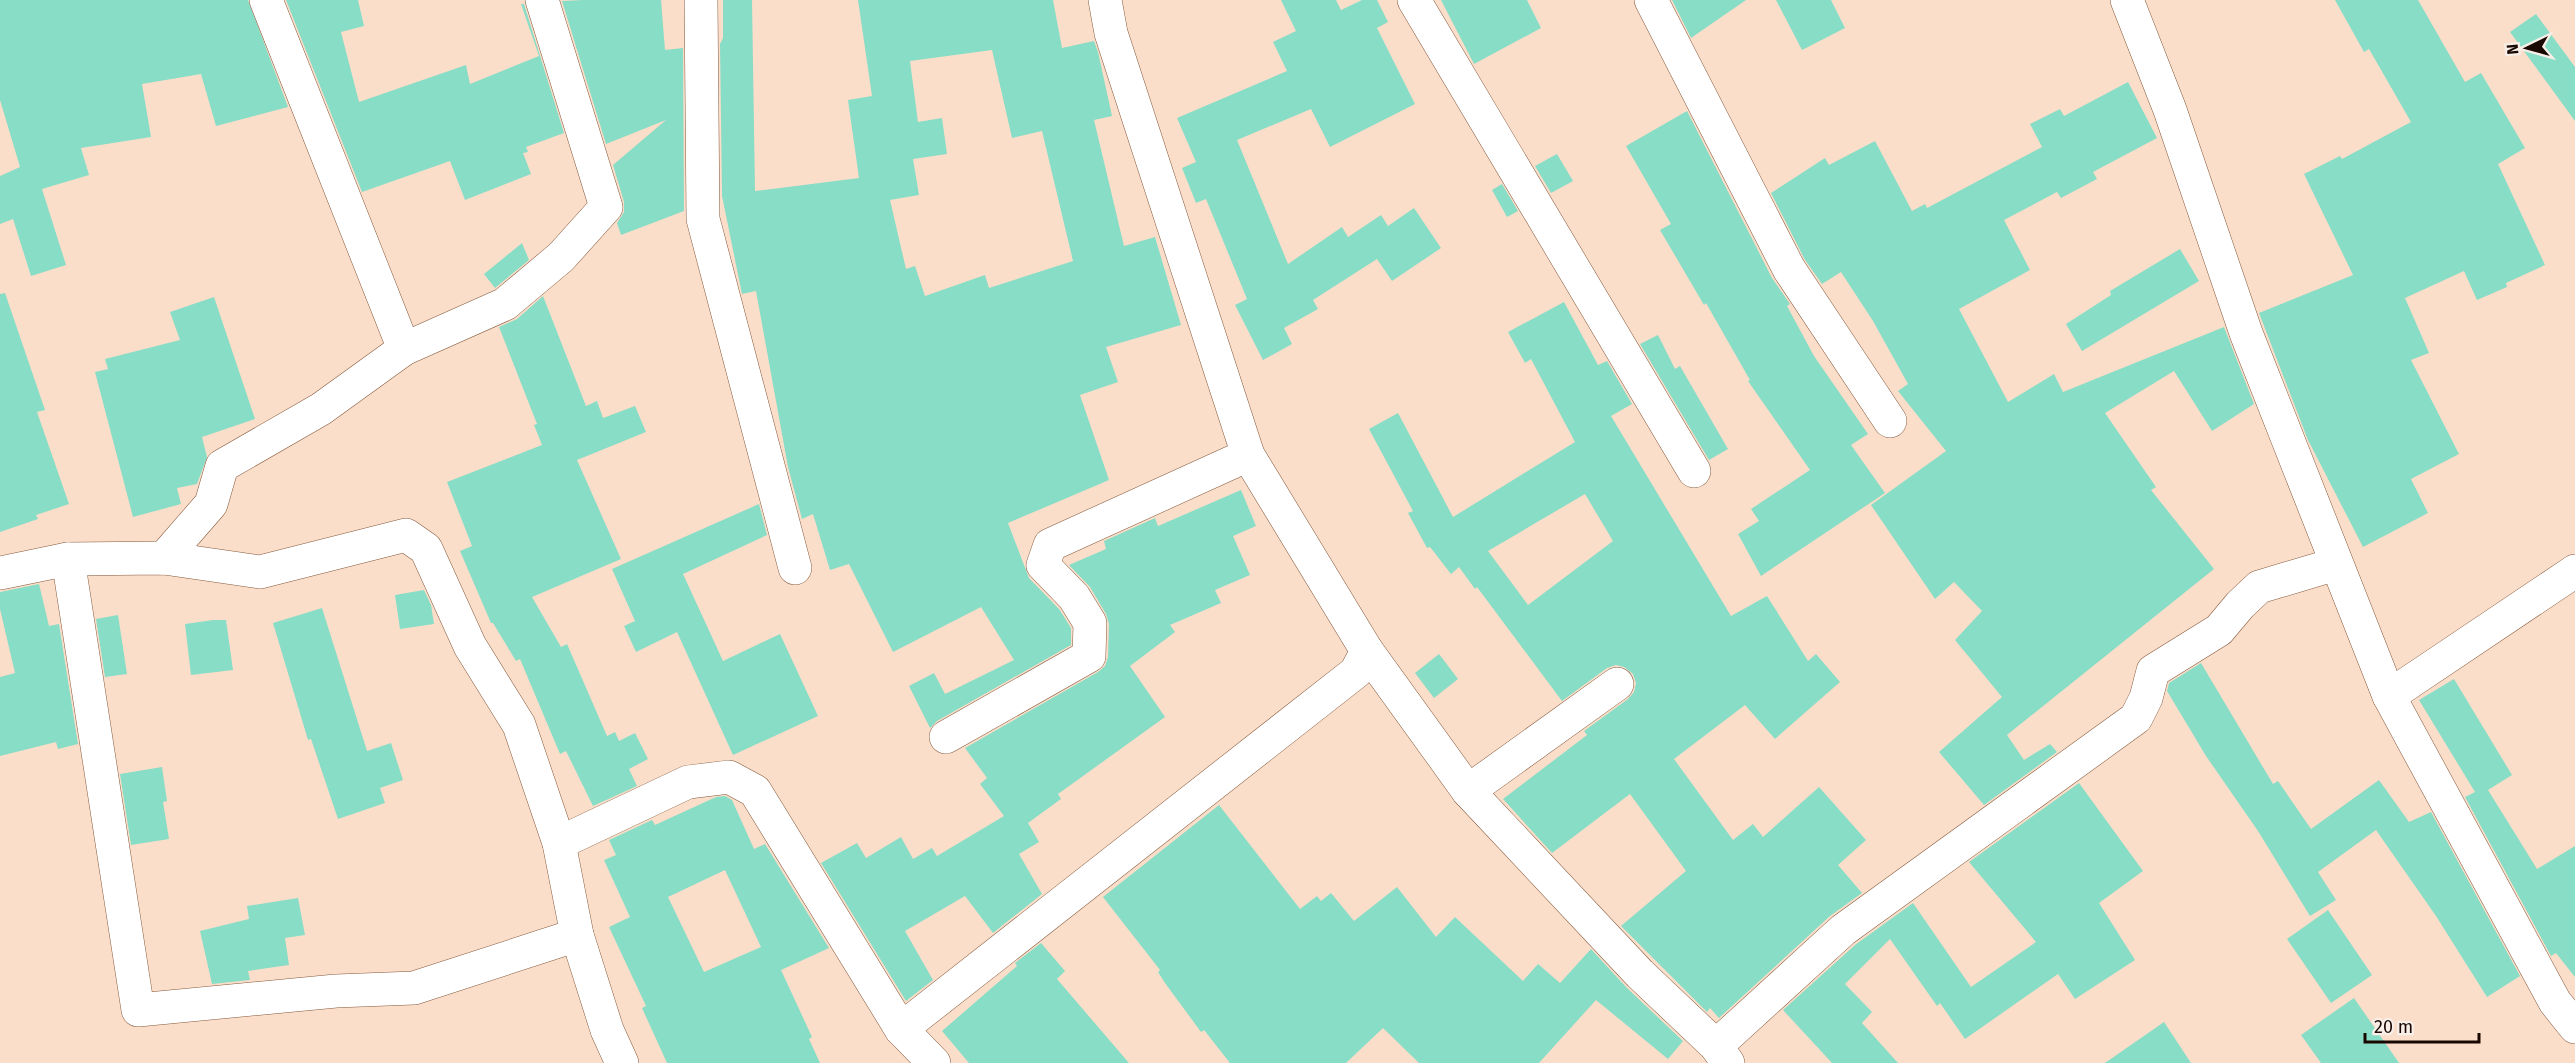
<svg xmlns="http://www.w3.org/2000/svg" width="2575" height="1063" font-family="'Fira Sans',sans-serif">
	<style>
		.building { fill: #87ddc6; fill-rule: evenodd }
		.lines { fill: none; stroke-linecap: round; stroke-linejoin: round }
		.minor-casing { stroke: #845a3d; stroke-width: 34 }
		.minor { stroke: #fff; stroke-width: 33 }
	</style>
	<rect width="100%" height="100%" fill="#fbdeca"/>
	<g class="building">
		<polygon points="0,0 248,0 288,107 216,126 201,74 142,84 151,137 81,148 89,175 42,189 66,265 31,276 13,219 0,224 0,176 20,167 0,100"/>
		<polygon points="286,0 358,0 364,26 341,32 359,102 466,65 470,84 539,56 521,4 524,4 564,133 526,147 528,152 523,153 531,174 465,200 450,161 362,192"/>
		<polygon points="583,0 661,0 665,50 683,48 684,211 621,235 617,223 624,212 624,202 613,165 666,120 606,144 562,1"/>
		<path d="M723 0H752L755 191 859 178 848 100 872 96 858 0H1053L1062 48 1094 41 1098 52 1112 116 1094 120 1124 246 1155 237 1181 325 1106 347 1118 382 1080 395 1109 480 1008 523 1029 578 1059 609 1071 628V645L937 721 930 728 909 686 934 673 945 694 1014 660 981 607 893 652 849 564 830 570 813 514 802 519 788 467 756 291 742 294 722 196 720 44 723 38ZM992 50 1012 138 1042 131 1073 261 989 288 985 275 925 296 915 266 906 269 890 200 919 195 913 159 947 154 942 118 918 122 910 61Z"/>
		<polygon points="1281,0 1336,0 1341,10 1362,0 1377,0 1388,22 1377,28 1415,104 1330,147 1311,109 1237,140 1288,264 1342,227 1348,237 1381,215 1388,226 1414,208 1441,248 1392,281 1377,259 1313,300 1318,309 1284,328 1292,344 1263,360 1235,305 1247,299 1206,199 1196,203 1182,168 1196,162 1177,118 1287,71 1273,42 1296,31"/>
		<polygon points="1441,0 1527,0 1541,28 1474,64"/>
		<polygon points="1672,0 1746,0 1691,38"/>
		<polygon points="1776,0 1831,0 1845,28 1802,50"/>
		<polygon points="2335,0 2418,0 2465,82 2481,73 2525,148 2498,164 2545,265 2506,283 2507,287 2477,300 2464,271 2405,298 2429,353 2411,360 2459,454 2411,479 2428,513 2363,547 2308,440 2259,313 2353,275 2304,174 2340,156 2342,159 2411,122 2369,49 2364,52"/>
		<polygon points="2536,14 2575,67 2575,121 2510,32"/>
		<polygon points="2128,82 2157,138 2093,172 2097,179 2061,198 2057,192 2004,220 2030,270 1959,309 2008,402 2054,374 2063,392 2224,327 2254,404 2212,431 2174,371 2105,413 2156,487 2151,490 2214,569 2007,735 2024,760 2050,744 2057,752 1984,805 1939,752 2002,697 1955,640 1982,611 1954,582 1935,599 1871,505 1946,451 1898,391 1908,384 1873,321 1841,272 1822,284 1805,260 1771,193 1825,158 1829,165 1875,141 1912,211 1925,204 1927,208 2042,147 2030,124 2060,109 2064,116"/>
		<polygon points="1687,111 1772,278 1790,304 1787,306 1814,356 1868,434 1851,445 1885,493 1761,576 1738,534 1759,521 1751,509 1810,470 1748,381 1750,380 1706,303 1704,305 1660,230 1671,224 1626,146"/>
		<polygon points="1557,154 1573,181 1551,193 1535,166"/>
		<polygon points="1502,184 1518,211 1507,217 1492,190"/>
		<polygon points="522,243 529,260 495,288 484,274"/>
		<polygon points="2180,249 2199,281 2082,351 2066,324 2111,295 2110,291"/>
		<polygon points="5,293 45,410 37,412 69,504 36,515 38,519 0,532 0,294"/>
		<polygon points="543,296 586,406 597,401 603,418 635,406 646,432 577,460 621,559 532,597 561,647 567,644 607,736 615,732 619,741 635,733 648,759 629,769 637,786 593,806 566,751 560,754 520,659 516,661 493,623 491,623 460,551 472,546 447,482 542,445 534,425 537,424 499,327 517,319"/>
		<polygon points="214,297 255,419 202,437 207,457 197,484 177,488 181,504 133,517 95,372 108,369 105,359 180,340 170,312"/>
		<path d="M1564 302 1598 365 1607 361 1632 404 1611 416 1731 616 1767 596 1808 661 1816 654 1840 682 1775 739 1745 705 1674 759 1733 840 1753 824 1763 837 1819 787 1866 840 1838 865 1862 893 1830 916 1719 1018 1710 1008 1707 1012 1621 926 1686 871 1630 794 1552 853 1503 799 1587 735 1584 731 1628 699 1634 692 1636 683 1633 674 1624 667 1616 665 1607 668 1562 701 1477 587 1475 589 1459 567 1451 574 1430 547 1427 548 1408 513 1413 511 1369 429 1398 413 1453 517 1575 442 1531 359 1525 363 1508 332ZM1585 494 1613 541 1528 605 1488 551Z"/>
		<polygon points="1658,335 1675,369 1680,366 1728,449 1709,460 1640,344"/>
		<polygon points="1241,490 1256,526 1233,536 1250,575 1215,590 1221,603 1170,625 1175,632 1130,666 1165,717 1058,794 1061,799 1028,823 1039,842 1019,854 1042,894 993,933 965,896 905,931 933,980 906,1001 821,863 857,843 866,858 901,837 913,859 932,848 937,856 1004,816 980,784 987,778 965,748 1098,672 1105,666 1108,657 1109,624 1106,614 1090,587 1069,565 1106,549 1104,541 1155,518 1158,526"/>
		<polygon points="759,504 767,535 683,574 723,661 780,634 818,716 733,755 677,632 636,652 624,626 635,621 612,569"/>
		<polygon points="39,584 49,626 59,624 78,744 58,749 56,742 0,756 0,677 15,673 0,609 0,592"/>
		<polygon points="424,590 431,605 434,624 400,629 395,595"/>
		<polygon points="322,608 367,751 391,743 403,780 380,788 385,803 338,819 311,739 308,740 273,623"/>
		<polygon points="118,615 127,674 105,677 96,619"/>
		<polygon points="213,620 226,620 233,670 191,675 185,624"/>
		<polygon points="1439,654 1458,679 1434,698 1415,673"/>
		<polygon points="2201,663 2273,784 2278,781 2311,829 2379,780 2409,822 2431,812 2520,976 2487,997 2436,916 2376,830 2318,872 2336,900 2310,916 2258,831 2206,756 2167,691 2169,683"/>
		<polygon points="2454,679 2512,775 2488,790 2537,869 2575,846 2575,977 2556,953 2551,956 2465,797 2475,792 2419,700"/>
		<polygon points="162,767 167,801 163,802 169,839 131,845 120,774"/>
		<polygon points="2079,783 2143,871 2099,903 2135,960 2075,999 2058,974 1965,1039 1940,1003 1937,1006 1890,939 1845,984 1872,1012 1862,1023 1898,1063 1832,1063 1783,1010 1855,945 1913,903 1971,987 2036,942 1969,862"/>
		<path d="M725 796 732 800 754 849 765 844 829 948 781 970 812 1037 809 1039 820 1063H667L642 1008 646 1006 609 927 630 917 604 860 616 855 609 840 652 820 655 825 716 797ZM725 870 761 947 704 972 668 897Z"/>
		<polygon points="1219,805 1300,909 1317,896 1321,901 1331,893 1354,921 1397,887 1436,937 1455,917 1523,981 1538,964 1560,983 1591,949 1627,988 1683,1041 1668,1059 1596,1000 1539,1063 1419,1063 1383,1028 1346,1063 1230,1063 1204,1030 1201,1032 1165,983 1158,972 1160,970 1103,897"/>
		<polygon points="298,898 305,935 285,938 289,965 248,971 250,980 212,984 200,931 249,919 247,906"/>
		<polygon points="2328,910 2372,975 2331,1003 2287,939"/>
		<polygon points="1041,943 1065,971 1057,979 1129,1063 969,1063 942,1031 1017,966 1015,963"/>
		<polygon points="2354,998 2399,1063 2321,1063 2301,1035"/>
		<polygon points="2164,1022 2191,1063 2105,1063"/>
	</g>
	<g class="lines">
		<g class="minor-casing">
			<g id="minor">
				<polyline points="266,0 404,349"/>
				<polyline points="701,0 703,219 795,568"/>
				<polyline points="1105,0 1111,33 1248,455 1367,651 1468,791 1640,974 1716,1046 1728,1063"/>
				<polyline points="1414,0 1694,471"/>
				<polyline points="1651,0 1789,269 1890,421"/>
				<polyline points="2127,0 2170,110 2246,333 2389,696 2555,1002 2575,1027"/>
				<polyline points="164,558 211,504 222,466 321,409 404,349 505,304 561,257 606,207 542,0"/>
				<polyline points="68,559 138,1010 336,991 414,988 577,935"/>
				<polyline points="0,573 68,559 164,558 260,572 406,535 426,549 470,646 519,725 559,843 577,935 607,1030 622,1063"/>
				<polyline points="2389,696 2575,571"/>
				<polyline points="946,737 1089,656 1090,623 1074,597 1043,565 1050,545 1248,455"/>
				<polyline points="1468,791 1617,684"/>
				<polyline points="559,843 688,782 729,777 755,791 901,1029 934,1063"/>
				<polyline points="901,1029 1356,672 1367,651"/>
				<polyline points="1716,1046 1843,930 2136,718 2146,698 2153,671 2219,630 2240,605 2259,587 2336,564"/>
			</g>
		</g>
		<use href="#minor" class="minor"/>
	</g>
	<g transform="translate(2527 48) rotate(265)" stroke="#f9efe9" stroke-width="4.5" paint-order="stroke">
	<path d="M0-4.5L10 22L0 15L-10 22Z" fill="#180801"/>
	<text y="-9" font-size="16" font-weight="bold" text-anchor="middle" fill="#180801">N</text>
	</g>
	<path d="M2365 1033v9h114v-9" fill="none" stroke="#180801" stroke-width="3"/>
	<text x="2374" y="1033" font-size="18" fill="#180801" stroke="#f9efe9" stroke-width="4.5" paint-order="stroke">20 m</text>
</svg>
